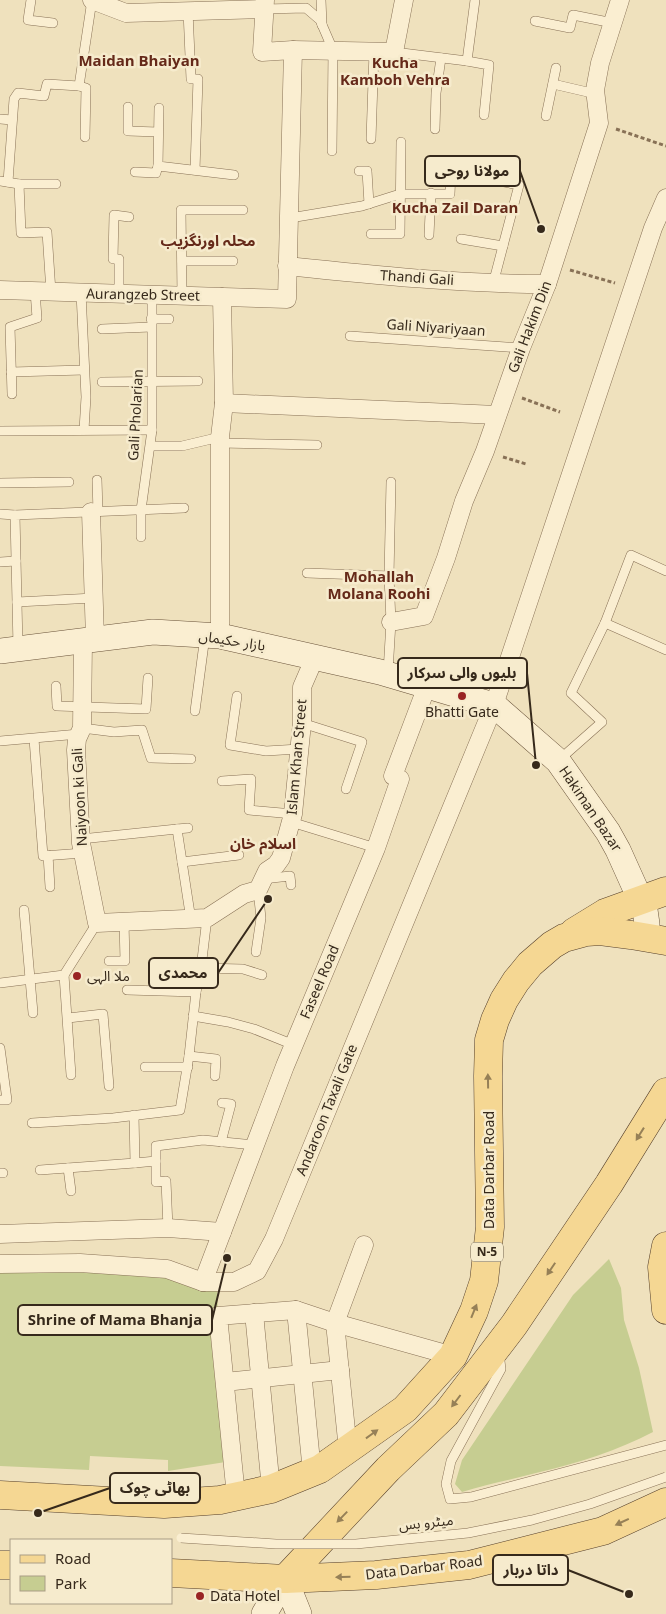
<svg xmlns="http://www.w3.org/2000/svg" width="666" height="1614" font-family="Georgia,'Noto Sans Arabic',serif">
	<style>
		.green { fill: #c6cd91 }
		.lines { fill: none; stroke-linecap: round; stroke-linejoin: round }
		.lane-casing { stroke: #887156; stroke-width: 10 }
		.street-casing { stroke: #887156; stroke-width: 19 }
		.secondary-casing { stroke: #695239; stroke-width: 26 }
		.primary-casing { stroke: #553f2b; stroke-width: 29 }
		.path { stroke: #887156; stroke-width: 3; stroke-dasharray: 4 2.5; stroke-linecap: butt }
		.lane { stroke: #faeed1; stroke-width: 9 }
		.street { stroke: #faeed1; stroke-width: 18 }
		.secondary { stroke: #faeed1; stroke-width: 25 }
		.primary { stroke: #f5d793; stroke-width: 28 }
		.lane-bridge-casing { stroke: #887156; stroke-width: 10; stroke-linecap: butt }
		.lane-bridge { stroke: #faeed1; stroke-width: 9 }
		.oneway { fill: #968057 }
		.poi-dot { fill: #992424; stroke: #f6ebcd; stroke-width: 2 }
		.labels { text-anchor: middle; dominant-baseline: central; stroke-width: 5; stroke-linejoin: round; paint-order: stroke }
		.shield { fill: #f6ebcd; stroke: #706350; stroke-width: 1 }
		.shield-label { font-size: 12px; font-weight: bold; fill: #36291b }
		.street-label { font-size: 14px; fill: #36291b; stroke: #f6ebcd }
		.poi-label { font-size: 14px; fill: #36291b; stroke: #f6ebcd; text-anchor: start }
		.neighbourhood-label { font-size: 15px; font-weight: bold; fill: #652919; stroke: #f6ebcd }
		.leader { fill: none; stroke: #36291b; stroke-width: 2 }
		.callout-dot { fill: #36291b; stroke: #f6ebcd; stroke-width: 2 }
		.callout { fill: #f6ebcd; stroke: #36291b; stroke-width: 2 }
		.callout-label { font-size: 15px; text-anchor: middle; font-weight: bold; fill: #36291b }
	</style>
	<rect width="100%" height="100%" fill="#efe1bd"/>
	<g class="green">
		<path d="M609 1259 621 1288 624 1320 639 1368 653 1432C619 1450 578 1463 540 1472 514 1479 488 1484 462 1492L455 1484 462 1460 573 1295Z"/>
		<polygon points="0,1264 217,1282 218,1316 232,1461 168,1471 168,1460 90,1456 89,1470 0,1466"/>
	</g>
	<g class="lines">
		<g class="lane-casing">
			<g id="lane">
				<polyline points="31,0 28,20 53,23"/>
				<polyline points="321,0 322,25"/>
				<polyline points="265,9 306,8 320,20 333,50 332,151"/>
				<polyline points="188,11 191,79 198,79 195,170"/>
				<polyline points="535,21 570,28 573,15 613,23"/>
				<polyline points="394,52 467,61 489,65 484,115"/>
				<polyline points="467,61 475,0"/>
				<polyline points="553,84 596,94"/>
				<polyline points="79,86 86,88 85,137"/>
				<polyline points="128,107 128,131 158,132"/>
				<polyline points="159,108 158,166 234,175"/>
				<polyline points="546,116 556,68"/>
				<polyline points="0,119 12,120"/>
				<polyline points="435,129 436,93 441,58"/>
				<polyline points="371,139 374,52"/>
				<polyline points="359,171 367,171 369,204"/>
				<polyline points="135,172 156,173 158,166"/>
				<polyline points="0,181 19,184 56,184"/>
				<polyline points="8,182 14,99 18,93 44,96 47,84 79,86 92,0"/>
				<polyline points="19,184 21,233 47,232 51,292"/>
				<polyline points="290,218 362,206 400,194 450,194 451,172 519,185 493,284"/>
				<polyline points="371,234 400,234 401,142"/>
				<polyline points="429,235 431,193"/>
				<polyline points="461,239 503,246"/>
				<polyline points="182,261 233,261"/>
				<polyline points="81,293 86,397 84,430"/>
				<polyline points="119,294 119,259 113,259 114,215 129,217"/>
				<polyline points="182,296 181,210 243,210"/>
				<polyline points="151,319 169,319"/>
				<polyline points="102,329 151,327"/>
				<polyline points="350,336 521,348"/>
				<polyline points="11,372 84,370"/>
				<polyline points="102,382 198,381"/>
				<polyline points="12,394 10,327 37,318 35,291"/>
				<polyline points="0,431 152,430"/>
				<polyline points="221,443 317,445"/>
				<polyline points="151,446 182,446 220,437"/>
				<polyline points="97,480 98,512"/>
				<polyline points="0,483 69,482"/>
				<polyline points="0,514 15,515"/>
				<polyline points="141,537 141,510 152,430 152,295"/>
				<polyline points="0,562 16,561"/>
				<polyline points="307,573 389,576"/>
				<polyline points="17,602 94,598"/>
				<polyline points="605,623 666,650"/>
				<polyline points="18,647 15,515 184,508"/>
				<polyline points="388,672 391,622 389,576 391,482"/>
				<polyline points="56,686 57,706 146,709 148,678"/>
				<polyline points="237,696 230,745 266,751 299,749"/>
				<polyline points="195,711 205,636"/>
				<polyline points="302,723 362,742 346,789"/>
				<polyline points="82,728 114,732 142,730 151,758 191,759"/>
				<polyline points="34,739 43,856 83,853"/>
				<polyline points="0,741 79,734"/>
				<polyline points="559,760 602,722 571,693 605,623 631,555 666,571"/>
				<polyline points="222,781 251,779 249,810 293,814"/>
				<polyline points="291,822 376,848"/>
				<polyline points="177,829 188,828"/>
				<polyline points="81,839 177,829 191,920"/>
				<polyline points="48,855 50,887"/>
				<polyline points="182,862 239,855"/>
				<polyline points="263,879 290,876 291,885"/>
				<polyline points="24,910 33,1013"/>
				<polyline points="256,952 261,918 258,890"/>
				<polyline points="109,961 125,961 124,922"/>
				<polyline points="201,968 243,969 262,975"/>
				<polyline points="64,975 71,1075"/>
				<polyline points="0,983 64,975 97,923"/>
				<polyline points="127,990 196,992"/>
				<polyline points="193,1016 228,1022 254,1029 294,1045"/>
				<polyline points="68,1018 103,1014 109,1086"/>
				<polyline points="0,1048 7,1100 0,1100"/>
				<polyline points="189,1056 216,1059 215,1076"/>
				<polyline points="145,1067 188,1067"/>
				<polyline points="32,1123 113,1118 180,1110 189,1056 196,992 201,968 207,918"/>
				<polyline points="221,1142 231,1104 222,1103"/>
				<polyline points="156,1161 156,1182 166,1181 168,1228"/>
				<polyline points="135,1163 156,1161 156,1146 203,1140 254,1145"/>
				<polyline points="68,1168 71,1191"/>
				<polyline points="40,1170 135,1163 134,1115"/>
				<polyline points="0,1173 3,1173"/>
				<polyline points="499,1353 501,1369 451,1461 446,1484 450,1499 471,1497 666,1445"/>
			</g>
		</g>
		<g class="street-casing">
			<g id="street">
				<polyline points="92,0 126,13 265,9"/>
				<polyline points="265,0 262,52 293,50"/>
				<path d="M287 266C373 275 460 284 547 284"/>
				<polyline points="0,290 287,299 293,50 394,52 404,0"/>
				<polyline points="224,403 497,415"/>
				<polyline points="91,512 95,639"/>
				<polyline points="391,622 424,616 446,558 464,501 485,451 521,348 547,284 599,123 595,90 600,63 620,0"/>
				<polyline points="220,636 220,437 224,403 222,297"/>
				<polyline points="83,641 82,728 77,739 76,750 81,843 97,923 207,918 244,894 258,890 267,871 276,865 281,858 293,814 302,723 302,687 315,657"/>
				<polyline points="0,1234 168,1228 222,1232"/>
				<polyline points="0,1264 80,1263 167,1269 203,1282 234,1282 257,1271 274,1239 494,705 653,228 666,198"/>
				<polyline points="203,1282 285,1066 376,848 400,779 393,776 427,686"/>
				<polyline points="296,1310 312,1472"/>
				<polyline points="254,1313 271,1489"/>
				<polyline points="225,1382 340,1370"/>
				<polyline points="348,1450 335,1323 364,1245"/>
				<polyline points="236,1496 218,1316 296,1310 335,1323 453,1356"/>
			</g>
		</g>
		<g class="secondary-casing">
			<g id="secondary">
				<polyline points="0,651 153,632 220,636 380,672 458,695"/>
				<polyline points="465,697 494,705 558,761 608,832 618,850 645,910 647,924 647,937"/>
				<polyline points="285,1579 299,1614"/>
				<polyline points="264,1614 285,1579"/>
			</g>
		</g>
		<g class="primary-casing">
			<g id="primary">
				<polyline points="574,932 605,913 666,891"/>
				<polyline points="666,1246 662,1267 666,1310"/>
				<polyline points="0,1495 164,1504 220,1500 271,1489 320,1469 405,1409 453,1356 474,1311 484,1281 490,1227 488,1076 489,1040 495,1020 504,1000 516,981 530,964 552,945 564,938 586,932 600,931 631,935 666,941"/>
				<polyline points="0,1565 11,1565"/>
				<polyline points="171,1573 285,1579 376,1575 469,1565 603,1531 666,1502"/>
				<polyline points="285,1579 388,1469 446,1414 514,1325 609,1184 666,1092"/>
			</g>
		</g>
		<g class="path">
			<polyline points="616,129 666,146"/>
			<polyline points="570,270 615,283"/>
			<polyline points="522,398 560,412"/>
			<polyline points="503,457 526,464"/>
		</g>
		<use href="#lane" class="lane"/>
		<use href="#street" class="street"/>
		<use href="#secondary" class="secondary"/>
		<use href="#primary" class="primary"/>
		<g class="lane-bridge-casing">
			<polyline id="lane-bridge" points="181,1538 276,1544 356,1544 468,1533 532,1520 590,1504 666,1477"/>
		</g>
		<use href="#lane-bridge" class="lane-bridge"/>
	</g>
	<defs><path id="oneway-solid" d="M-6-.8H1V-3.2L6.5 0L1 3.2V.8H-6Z" transform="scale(1.25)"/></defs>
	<g class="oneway">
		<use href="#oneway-solid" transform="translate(488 1081) rotate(-91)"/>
		<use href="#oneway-solid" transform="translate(640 1134) rotate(122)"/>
		<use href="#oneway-solid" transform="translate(551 1269) rotate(124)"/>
		<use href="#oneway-solid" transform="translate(474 1311) rotate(-68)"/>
		<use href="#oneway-solid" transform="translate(456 1401) rotate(127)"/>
		<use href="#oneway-solid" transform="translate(372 1434) rotate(-36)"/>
		<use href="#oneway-solid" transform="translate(342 1517) rotate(134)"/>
		<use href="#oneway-solid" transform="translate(622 1522) rotate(155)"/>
		<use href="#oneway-solid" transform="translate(343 1577) rotate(178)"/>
	</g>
	<g class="poi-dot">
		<circle cx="462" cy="696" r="5"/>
		<circle cx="77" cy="976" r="5"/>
		<circle cx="200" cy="1596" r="5"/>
	</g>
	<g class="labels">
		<rect class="shield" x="471" y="1242.5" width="32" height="19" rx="4"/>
		<g class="shield-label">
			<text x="487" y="1252">N-5</text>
		</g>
		<g class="street-label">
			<text transform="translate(417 278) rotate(4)">Thandi Gali</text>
			<text transform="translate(143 295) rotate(1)">Aurangzeb Street</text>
			<text transform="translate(530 327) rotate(-69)">Gali Hakim Din</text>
			<text transform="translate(436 328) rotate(4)">Gali Niyariyaan</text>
			<text transform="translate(136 415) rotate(-87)">Gali Pholarian</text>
			<text transform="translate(232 641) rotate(9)">بازار حکیماں</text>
			<text transform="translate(297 757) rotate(-85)">Islam Khan Street</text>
			<text transform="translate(80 797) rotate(-93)">Naiyoon ki Gali</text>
			<text transform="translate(590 809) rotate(56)">Hakiman Bazar</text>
			<text transform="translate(320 982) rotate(-67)">Faseel Road</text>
			<text transform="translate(327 1110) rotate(-68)">Andaroon Taxali Gate</text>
			<text transform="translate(489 1170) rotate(-90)">Data Darbar Road</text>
			<text transform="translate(426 1523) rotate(-6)">میٹرو بس</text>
			<text transform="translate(424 1568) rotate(-7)">Data Darbar Road</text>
		</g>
		<g class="poi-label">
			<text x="462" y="712" text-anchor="middle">Bhatti Gate</text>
			<text x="87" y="976">ملا الہی</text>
			<text x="210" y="1596">Data Hotel</text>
		</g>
		<g class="neighbourhood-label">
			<text x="139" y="61">Maidan Bhaiyan</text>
			<text x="395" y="63">Kucha<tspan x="395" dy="17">Kamboh Vehra</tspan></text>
			<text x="455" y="208">Kucha Zail Daran</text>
			<text x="208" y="241">محلہ اورنگزیب</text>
			<text x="379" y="577">Mohallah<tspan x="379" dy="17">Molana Roohi</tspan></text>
			<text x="263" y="844">اسلام خان</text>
		</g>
	</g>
	<path class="leader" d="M541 229L520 171M536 765L527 673M268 899L218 973M227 1258L212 1320M38 1513L110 1488M629 1594L568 1570"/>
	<g class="callout-dot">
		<circle cx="541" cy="229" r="5"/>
		<circle cx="536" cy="765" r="5"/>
		<circle cx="268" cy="899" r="5"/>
		<circle cx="227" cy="1258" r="5"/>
		<circle cx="38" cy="1513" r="5"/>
		<circle cx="629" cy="1594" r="5"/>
	</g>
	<g class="callout">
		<rect x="425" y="156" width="95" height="30" rx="5"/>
		<rect x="398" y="658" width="129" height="30" rx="5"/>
		<rect x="149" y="958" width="69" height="30" rx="5"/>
		<rect x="18" y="1305" width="194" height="30" rx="5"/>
		<rect x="110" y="1473" width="90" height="30" rx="5"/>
		<rect x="493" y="1555" width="75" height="30" rx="5"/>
	</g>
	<g class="callout-label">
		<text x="472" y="176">مولانا روحی</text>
		<text x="462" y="678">بلیوں والی سرکار</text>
		<text x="183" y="978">محمدی</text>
		<text x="115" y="1325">Shrine of Mama Bhanja</text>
		<text x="155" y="1493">بھاٹی چوک</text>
		<text x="531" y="1575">داتا دربار</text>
	</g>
	<rect x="10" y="1539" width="162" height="65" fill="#f6ebcd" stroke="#a99d86"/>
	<rect x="20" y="1555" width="25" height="8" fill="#f5d793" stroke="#a99d86"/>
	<text x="55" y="1564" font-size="15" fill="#36291b">Road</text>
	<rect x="20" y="1576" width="25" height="15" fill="#c6cd91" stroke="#a99d86"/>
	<text x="55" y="1589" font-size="15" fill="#36291b">Park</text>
</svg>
